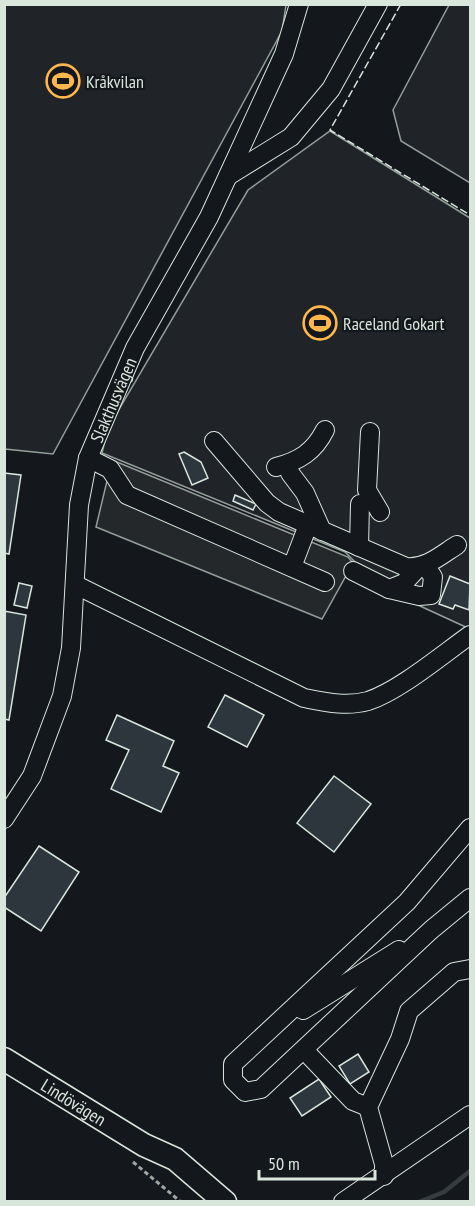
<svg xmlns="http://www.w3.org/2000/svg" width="475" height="1206" font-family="'PT Sans Narrow',sans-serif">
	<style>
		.green { fill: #202428; stroke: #939e99; stroke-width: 1.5 }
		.parking { fill: #24282b; stroke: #939e99; stroke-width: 1.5 }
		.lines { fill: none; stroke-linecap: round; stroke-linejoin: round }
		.stream { stroke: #363b3e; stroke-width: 4.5 }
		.building { fill: #2c363c; stroke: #d8e6dc; stroke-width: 1.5 }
		.minor-casing { stroke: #d8e6dc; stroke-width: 20 }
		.major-casing { stroke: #d8e6dc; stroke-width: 25 }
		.path { stroke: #9da8a2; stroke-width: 3; stroke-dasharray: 4.5 3; stroke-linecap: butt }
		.minor { stroke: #14181c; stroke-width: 18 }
		.major { stroke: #14181c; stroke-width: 22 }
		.fence { stroke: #d8e6dc; stroke-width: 1.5; stroke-dasharray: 8 3; stroke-linecap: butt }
		.labels { text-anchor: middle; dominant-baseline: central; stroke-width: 4.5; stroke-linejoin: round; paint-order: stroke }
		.poi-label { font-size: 18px; fill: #d8e6dc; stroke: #14181c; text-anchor: start }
		.street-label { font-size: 18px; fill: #d8e6dc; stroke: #14181c }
	</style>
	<rect width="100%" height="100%" fill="#14181c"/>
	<g class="green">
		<polygon points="5,5 286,5 282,31 53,454 5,449"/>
		<polygon points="449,5 470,5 470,183 401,141 393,110"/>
		<polygon points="330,131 470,218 470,629 381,588 345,552 102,453 108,428 248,190"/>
	</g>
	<polygon class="parking" points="112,460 348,557 353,563 322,619 96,527"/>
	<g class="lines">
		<polyline class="stream" points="419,1202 444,1192 470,1171"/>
	</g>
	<g class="building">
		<polygon points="184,452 201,462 208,478 192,485 179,454"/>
		<polygon points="4,473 21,475 9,554 4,553"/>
		<polygon points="235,495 256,504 253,510 233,501"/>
		<polygon points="450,576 470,584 469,610 455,605 453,609 439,604"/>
		<polygon points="19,583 32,586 27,608 14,605"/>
		<polygon points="4,611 26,615 9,720 4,719"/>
		<polygon points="225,695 264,715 247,747 208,727"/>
		<polygon points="117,715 174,741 163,766 179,773 161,812 111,789 129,750 106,740"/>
		<polygon points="334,776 371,804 334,852 297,823"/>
		<polygon points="39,846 79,872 41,931 4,907 4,898"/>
		<polygon points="358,1054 369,1072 350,1084 339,1066"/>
		<polygon points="319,1079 331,1097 302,1116 290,1098"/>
	</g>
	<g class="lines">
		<g class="minor-casing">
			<g id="minor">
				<polyline points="228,176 291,137 331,89 378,4"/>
				<polyline points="370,432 367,490 380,512"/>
				<path d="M214 441 267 503 279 512 406 567C426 569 441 555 457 545"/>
				<polyline points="88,458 110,469 127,495 325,582"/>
				<path d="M276 467C299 461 314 452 325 430"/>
				<polyline points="290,473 305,493 322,531"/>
				<polyline points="359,547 360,504"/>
				<polyline points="292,567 308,525"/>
				<polyline points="353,571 389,589 404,583 417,569"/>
				<path d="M76 585 304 698C325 702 347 707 368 701 399 691 443 654 470 635"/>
				<polyline points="389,589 419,596 431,595 433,577 425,565"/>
				<path id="s1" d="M4 819 32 776 62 696 71 648 79 505 88 458 135 348 209 217 284 54 299 4"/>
				<polyline points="470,828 407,902 233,1064 233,1080 245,1092 261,1089 431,930 470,898"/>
				<polyline points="303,1010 399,950"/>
				<polyline points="305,1051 353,1101 368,1107"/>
				<polyline points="384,1176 384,1164 368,1107 400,1039 409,1011 454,972 470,969"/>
				<polyline points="343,1202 470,1115"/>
			</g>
		</g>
		<g class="major-casing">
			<g id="major">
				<path id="s2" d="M4 1059 144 1145 175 1159 225 1202"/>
			</g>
		</g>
		<polyline class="path" points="133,1162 181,1202"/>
		<use href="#minor" class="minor"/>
		<use href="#major" class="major"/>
		<polyline class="fence" points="401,4 330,130 470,215"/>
	</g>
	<defs>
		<g id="stadium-ring" transform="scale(1.725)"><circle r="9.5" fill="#14181c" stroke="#ffb74d" stroke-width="1.5"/><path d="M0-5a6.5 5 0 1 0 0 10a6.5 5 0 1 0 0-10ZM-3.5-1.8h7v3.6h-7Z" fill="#ffb74d"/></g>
	</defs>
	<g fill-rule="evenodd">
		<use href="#stadium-ring" x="63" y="81"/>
		<use href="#stadium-ring" x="320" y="323"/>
	</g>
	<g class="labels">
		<g class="poi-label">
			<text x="86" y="81">Kråkvilan</text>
			<text x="343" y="323">Raceland Gokart</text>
		</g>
		<g class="street-label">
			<text stroke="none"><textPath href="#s1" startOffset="440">Slakthusvägen</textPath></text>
			<text stroke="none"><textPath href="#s2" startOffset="82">Lindövägen</textPath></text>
		</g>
	</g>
	<rect width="475" height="1206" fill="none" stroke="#d8e6dc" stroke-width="12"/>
	<path d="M259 1170v9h116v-9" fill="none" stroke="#d8e6dc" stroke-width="3"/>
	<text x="268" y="1170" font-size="18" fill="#d8e6dc" stroke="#14181c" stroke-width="4.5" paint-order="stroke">50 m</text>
</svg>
